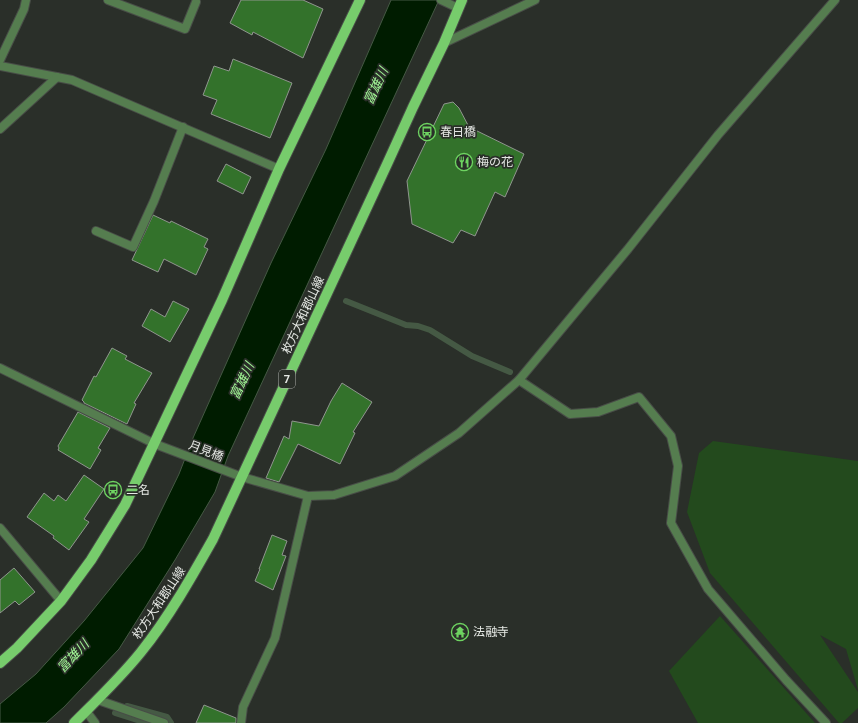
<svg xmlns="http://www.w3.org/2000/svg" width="858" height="723" font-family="Roboto,'Noto Sans JP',sans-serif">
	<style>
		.green { fill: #234a1d }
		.water { fill: #001c00; stroke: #455944 }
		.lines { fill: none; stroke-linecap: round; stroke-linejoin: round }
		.stream { stroke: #455944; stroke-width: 6 }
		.building { fill: #33722b; stroke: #8f958e }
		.minor-casing { stroke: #484d47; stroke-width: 10 }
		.tertiary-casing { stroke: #484d47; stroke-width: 10 }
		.primary-casing { stroke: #484d47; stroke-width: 12 }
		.minor { stroke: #557d4f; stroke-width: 8 }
		.tertiary { stroke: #557d4f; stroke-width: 8 }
		.primary { stroke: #77cc6c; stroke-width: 10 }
		.labels { text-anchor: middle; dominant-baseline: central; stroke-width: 3.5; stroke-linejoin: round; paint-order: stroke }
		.shield { fill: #2a2f29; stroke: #adb0ac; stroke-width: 1 }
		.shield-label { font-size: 11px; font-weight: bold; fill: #e5e8e4 }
		.poi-label { font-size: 12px; fill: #e5e8e4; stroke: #2a2f29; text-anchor: start }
		.street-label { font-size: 12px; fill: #e5e8e4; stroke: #2a2f29 }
		.water-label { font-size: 13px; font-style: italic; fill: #a1f695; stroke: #2a2f29 }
	</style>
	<rect width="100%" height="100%" fill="#2a2f29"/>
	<g class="green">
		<polygon points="713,441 858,461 858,690 846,649 820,635 858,692 858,708 842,723 839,723 710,573 687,512 699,453"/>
		<polygon points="720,616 815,723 698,723 669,671"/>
	</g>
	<polygon class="water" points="391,0 439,0 228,456 215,492 175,560 119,649 64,707 46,723 0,723 0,704 36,674 84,621 143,548 179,474 193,438 271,263 326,149"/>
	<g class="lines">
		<g class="stream">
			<polyline points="346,301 406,325 418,326 430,330 472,356 510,372"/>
			<polyline points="127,706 167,717 171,723"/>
			<polyline points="115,713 147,723"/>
		</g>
	</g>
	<g class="building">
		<polygon points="241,0 303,0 323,9 303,58 253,32 252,35 230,23"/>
		<polygon points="233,59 292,83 270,138 211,114 217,100 203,95 214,66 229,71"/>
		<polygon points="453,102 459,108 469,127 524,154 505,197 495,192 475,236 461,230 453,243 412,224 407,181 444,104"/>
		<polygon points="226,164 251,177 243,194 217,181"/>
		<polygon points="153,215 170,223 171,221 208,239 204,247 208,249 196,275 164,259 158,272 132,260"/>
		<polygon points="173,301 189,309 170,342 142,326 151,309 165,317"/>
		<polygon points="112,348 127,356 125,359 152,373 134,403 136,404 127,424 84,403 84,402 82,400 94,376 96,377"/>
		<polygon points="342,383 372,402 353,432 355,433 340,464 298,444 279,482 266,478 284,436 289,439 292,421 319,426 331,401"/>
		<polygon points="78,412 110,428 98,448 101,450 90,469 58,450 59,448 58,446"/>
		<polygon points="84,475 104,489 84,519 89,522 69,550 53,538 54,536 27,517 44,493 54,501 58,495 66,501"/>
		<polygon points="272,535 287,541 282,555 286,556 273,590 255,581 260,569 259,569"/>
		<polygon points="14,568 35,592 19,605 15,601 0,613 0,580"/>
		<polygon points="204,705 236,718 236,723 196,723"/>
	</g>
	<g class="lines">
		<g class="minor-casing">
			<g id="minor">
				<polyline points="108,0 185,29 196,2"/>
				<polyline points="441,0 458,8"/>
				<polyline points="444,43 535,0"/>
				<polyline points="0,60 24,9 26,0"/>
				<polyline points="0,66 72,80 279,169"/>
				<polyline points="0,129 57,77"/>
				<polyline points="96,231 133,247 154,201 183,127"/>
				<polyline points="0,368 155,444"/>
				<polyline points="519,380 570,414 598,412 639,397 671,436 678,466 671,523 708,589 786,680 826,723"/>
				<polyline points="308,496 334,495 395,476 459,433 519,380 628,249 718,135 835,0"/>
				<polyline points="0,528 61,601"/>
				<polyline points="98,700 164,723"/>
				<polyline points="86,711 95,723"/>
			</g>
		</g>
		<g class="tertiary-casing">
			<polyline id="tertiary" points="155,444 242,477 308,496 275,638 243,707 241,723"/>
		</g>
		<g class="primary-casing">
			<g id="primary">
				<polyline points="0,663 17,648 61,601 91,560 125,505 222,300 279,169 360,0"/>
				<path d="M74 723C97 700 121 677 141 652 169 617 191 578 213 539L388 162 413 107 444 43 462 0"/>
			</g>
		</g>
		<use href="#minor" class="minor"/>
		<use href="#tertiary" class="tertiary"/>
		<use href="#primary" class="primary"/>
	</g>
	<defs>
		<g id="bus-ring" transform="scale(0.9)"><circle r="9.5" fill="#2a2f29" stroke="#6ed361" stroke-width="1.5"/><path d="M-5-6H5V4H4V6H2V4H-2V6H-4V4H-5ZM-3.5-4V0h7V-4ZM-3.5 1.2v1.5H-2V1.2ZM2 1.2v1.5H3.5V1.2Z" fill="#6ed361"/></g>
		<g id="restaurant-ring" transform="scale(0.9)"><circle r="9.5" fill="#2a2f29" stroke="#6ed361" stroke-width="1.5"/><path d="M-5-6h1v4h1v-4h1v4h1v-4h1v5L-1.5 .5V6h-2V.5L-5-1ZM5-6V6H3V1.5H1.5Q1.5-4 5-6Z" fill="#6ed361"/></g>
		<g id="temple-ring" transform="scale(0.9)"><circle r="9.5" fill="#2a2f29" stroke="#6ed361" stroke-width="1.5"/><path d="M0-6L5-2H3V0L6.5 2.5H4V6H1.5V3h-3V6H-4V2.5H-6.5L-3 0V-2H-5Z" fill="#6ed361"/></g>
	</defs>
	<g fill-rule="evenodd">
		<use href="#bus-ring" x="427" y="132"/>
		<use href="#restaurant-ring" x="464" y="162"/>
		<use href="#bus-ring" x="113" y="490"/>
		<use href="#temple-ring" x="460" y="632"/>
	</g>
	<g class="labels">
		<rect class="shield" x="279" y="370" width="16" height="18" rx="3"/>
		<g class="shield-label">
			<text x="287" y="379">7</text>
		</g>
		<g class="poi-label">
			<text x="440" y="132">春日橋</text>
			<text x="477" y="162">梅の花</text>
			<text x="126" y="490">二名</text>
			<text x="473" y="632">法融寺</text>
		</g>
		<g class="street-label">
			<text transform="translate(303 315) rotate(-65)">枚方大和郡山線</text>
			<text transform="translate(206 451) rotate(21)">月見橋</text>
			<text transform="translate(159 603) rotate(-56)">枚方大和郡山線</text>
		</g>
		<g class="water-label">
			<text transform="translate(376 86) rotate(-65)">富雄川</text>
			<text transform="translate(242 381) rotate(-65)">富雄川</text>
			<text transform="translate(73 656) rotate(-47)">富雄川</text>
		</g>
	</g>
</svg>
